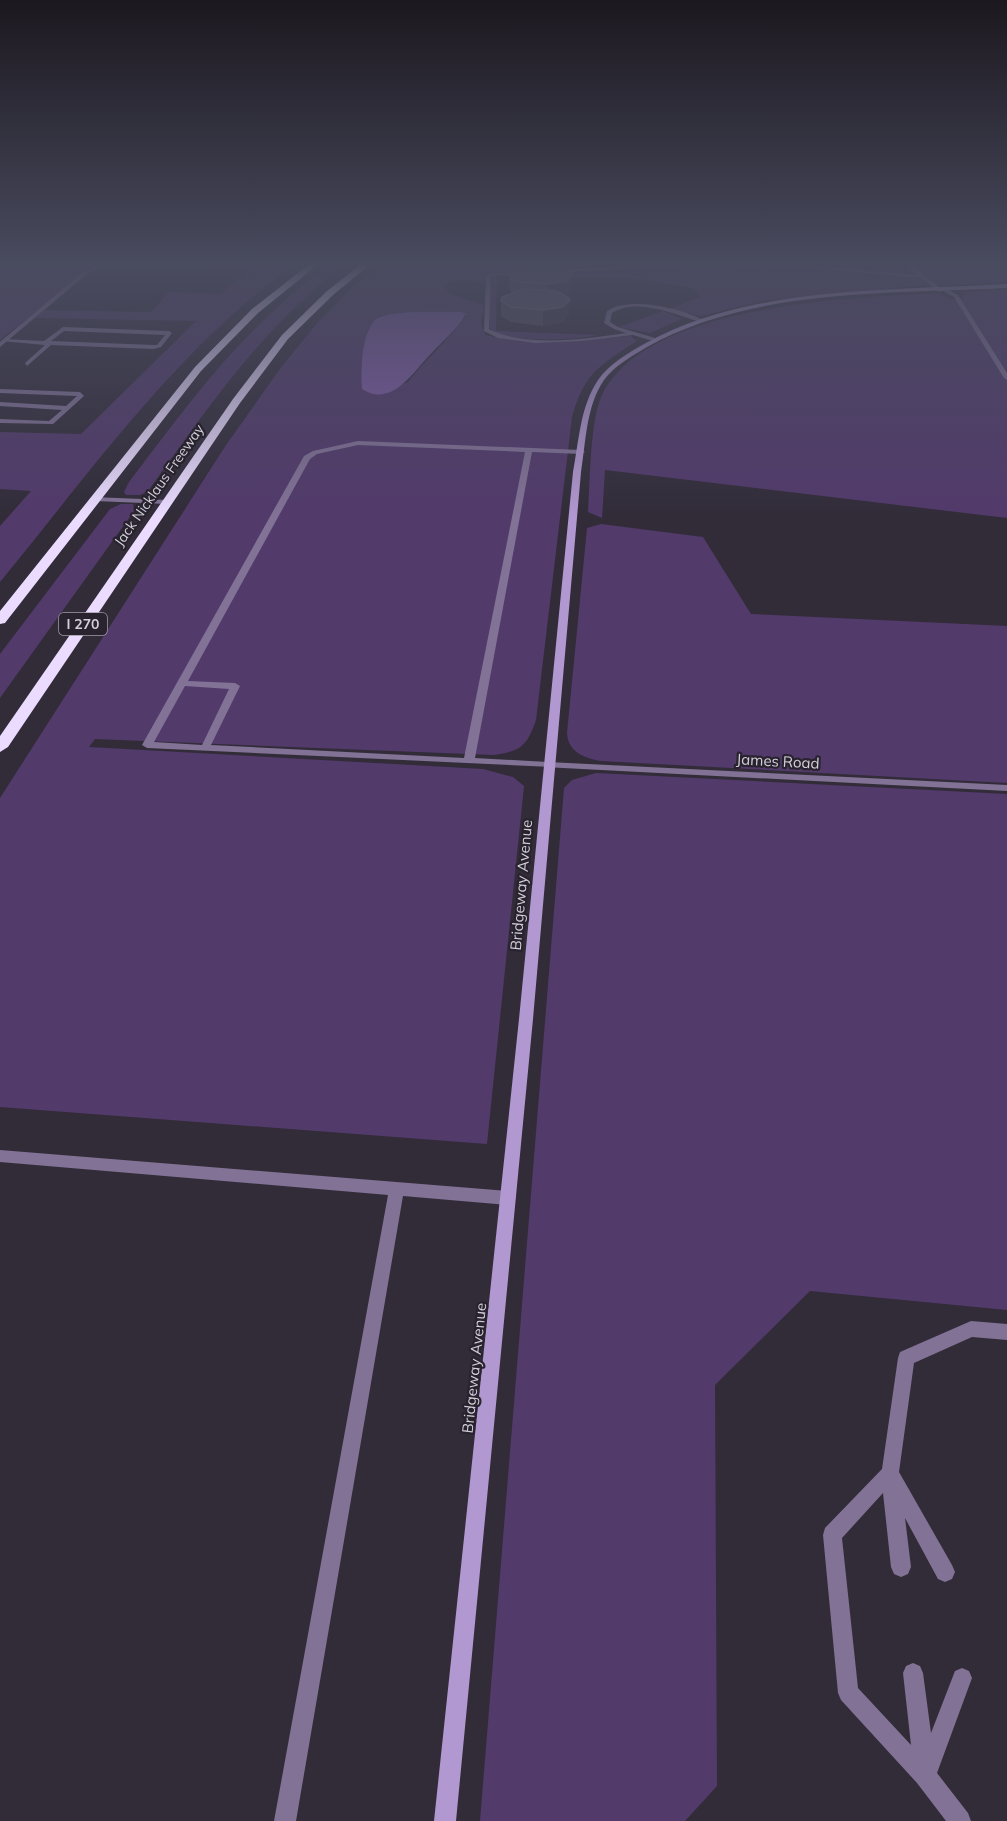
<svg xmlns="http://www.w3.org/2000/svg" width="1007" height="1821" font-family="Mulish,sans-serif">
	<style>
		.green { fill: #523a6b; fill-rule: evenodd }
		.water { fill: #825caa }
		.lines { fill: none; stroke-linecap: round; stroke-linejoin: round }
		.lane { fill: #827296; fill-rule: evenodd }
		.street { fill: #827296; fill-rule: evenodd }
		.secondary { fill: #b298d0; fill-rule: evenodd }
		.highway { fill: #ebdcff; fill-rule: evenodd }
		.wall { fill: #534c5a }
		.shaded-wall { fill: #403947 }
		.building { fill: #605a67; stroke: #726c79; stroke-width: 1.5 }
		.labels { text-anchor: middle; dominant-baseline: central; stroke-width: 4.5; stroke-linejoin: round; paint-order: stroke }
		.far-street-label { font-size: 14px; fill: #d3cfd8; stroke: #28232f }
		.shield { fill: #28232f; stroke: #a09ba5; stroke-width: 1.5 }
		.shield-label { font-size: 14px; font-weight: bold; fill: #d3cfd8 }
		.street-label { font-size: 15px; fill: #d3cfd8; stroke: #28232f }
	</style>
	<rect width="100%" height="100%" fill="#322c39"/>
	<g class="green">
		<path d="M0 262H298C178 347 93 469 0 582V526L31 491 0 489V432L81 434 196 321 36 318 44 310 151 312 169 292 221 294 247 271 195 268 192 265 180 264 104 265 98 263 0 340Z"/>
		<path d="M333 262H350C265 322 208 408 148 491L140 495H126L124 492 129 482C192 399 246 324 333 262Z"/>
		<path d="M384 262H616L618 266 585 270 505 271 488 275 483 283C469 280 456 277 444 286L450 294 483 304 484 309 481 323 485 335 494 337 556 341 631 336 637 341C600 365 584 373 572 417L536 720C527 746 521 751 494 755L95 739 89 747 483 769 513 777 524 786 487 1144 0 1107V798L226 445 282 366 318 322 353 287ZM441 312 466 315C449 340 426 359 407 383L362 389 363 351 381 316Z"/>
		<path d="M623 262H902L917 275 824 267 912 276 921 279 929 285 794 297 762 301 701 316 668 309 700 297 693 288 639 279 497 276 496 331 598 335C577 340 505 344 490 328 490 313 486 283 497 273L591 272 640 268V264L629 265Z"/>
		<polygon points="907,262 1007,262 1007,282 943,286 936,284"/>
		<path d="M1007 289V518L605 470 602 518 588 512C590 482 590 420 602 395 646 304 850 298 938 293L953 299H963L964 292Z"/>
		<polygon points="663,311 682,319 650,333 619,327"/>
		<polygon points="121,504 133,504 134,511 0,698 0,654 110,509"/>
		<path d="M601 524 703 537 751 614 1007 626V783L601 761C584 758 568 752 567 733L587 528Z"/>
		<polygon points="596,773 1007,794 1007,1310 810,1291 715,1385 717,1786 685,1821 480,1821 564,788 572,780"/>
	</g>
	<path class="water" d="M461 312 466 314C455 332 440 343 426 359 410 377 389 407 362 389 361 368 361 338 374 321 383 309 446 312 461 312Z"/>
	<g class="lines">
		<g class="lane">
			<polygon points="683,262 790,264 916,275 902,262 907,262 943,290 947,289 958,295 1007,373 1007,380 1004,378 954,297 943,291 939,292 921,278 790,266 696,264 554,273 551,271"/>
			<path d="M525 270 527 273 491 276 489 329C525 348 586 339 626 333L614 329 604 323 607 311C629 296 681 308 703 320L700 322C675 314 636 297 612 313L610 322 618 327 655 338 653 341 633 335 581 341 535 343 498 338 484 331 486 275Z"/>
			<path d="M63 327 169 331 172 333 161 347 154 349 51 345 27 366 25 363 45 345 1 341 4 339 44 341ZM64 331 165 335 157 345H154L51 341Z"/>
			<polygon points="0,389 80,392 84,396 53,424 0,423 0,419 49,421 62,410 0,406 0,402 66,406 77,396 0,393"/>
			<path d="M358 441 581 450 585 452 581 454 532 452 475 758 548 762 553 765 552 767 147 748 142 745 304 456 313 451ZM358 445 525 452 464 758 211 745 240 686 235 683 188 681 310 459 317 454ZM185 686 229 689 202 745 154 742Z"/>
			<polygon points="92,497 167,500 171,502 167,504 95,501 92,501"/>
			<polygon points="0,1150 508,1191 513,1193 516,1198 513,1203 508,1205 403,1196 296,1821 274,1821 388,1195 0,1162"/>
			<polygon points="971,1321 1007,1324 1007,1340 972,1337 914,1363 899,1472 952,1565 955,1572 952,1579 945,1582 938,1579 905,1518 911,1567 908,1574 901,1577 894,1574 891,1567 883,1493 842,1538 858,1688 911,1745 903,1673 906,1666 913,1663 920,1666 923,1673 931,1733 955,1671 962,1668 969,1671 972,1678 937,1773 968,1813 971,1821 946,1821 917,1783 841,1700 838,1693 823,1535 825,1528 882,1469 898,1358 900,1352"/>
		</g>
		<g class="street">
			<polygon points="95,267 100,268 87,274 0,347 0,342 83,272"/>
			<polygon points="548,762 1007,785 1007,791 544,767 543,765"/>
		</g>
		<path class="secondary" d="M1007 284V288C889 294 752 288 647 347 632 356 614 366 604 380 586 406 586 442 581 472L533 1019 456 1821H434L519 1019 573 472C579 441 580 407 598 380 609 364 628 353 644 344 750 285 889 291 1007 284Z"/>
		<g class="highway">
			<polygon points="312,262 321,262 258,313 201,371 5,623 0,624 0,611 195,367 252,309"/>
			<polygon points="364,262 373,262 333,295 288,339 240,403 8,747 0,752 0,736 233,399 282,335 327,291"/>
		</g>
	</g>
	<polygon class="wall" points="509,272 572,290 565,296 569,315 562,322 543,326 511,322 501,316 501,301 512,294 509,287"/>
	<g class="shaded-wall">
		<polygon points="573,275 572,290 565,296 548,299 548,284"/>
		<polygon points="570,300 569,315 562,322 543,326 543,310"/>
	</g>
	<g class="building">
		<polygon points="530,265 560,267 572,272 573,275 566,281 548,284 517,282 511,279 509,272"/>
		<polygon points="524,289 556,291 568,297 570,300 562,307 543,310 511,307 501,301 502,297"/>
	</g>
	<linearGradient id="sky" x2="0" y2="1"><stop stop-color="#1c181f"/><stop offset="0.51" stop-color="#494b5f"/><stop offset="1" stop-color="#494b5f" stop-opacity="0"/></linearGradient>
	<rect width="1007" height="517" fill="url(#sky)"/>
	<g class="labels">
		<g class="far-street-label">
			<text transform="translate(159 485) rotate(-55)">Jack Nicklaus Freeway</text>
		</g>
		<rect class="shield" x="59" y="613" width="48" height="22" rx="4.5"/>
		<g class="shield-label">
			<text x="83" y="624">I 270</text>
		</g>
		<g class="street-label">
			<text transform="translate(778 761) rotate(3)">James Road</text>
			<text transform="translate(521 885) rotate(-85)">Bridgeway Avenue</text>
			<text transform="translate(474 1368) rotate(-84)">Bridgeway Avenue</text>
		</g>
	</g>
</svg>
